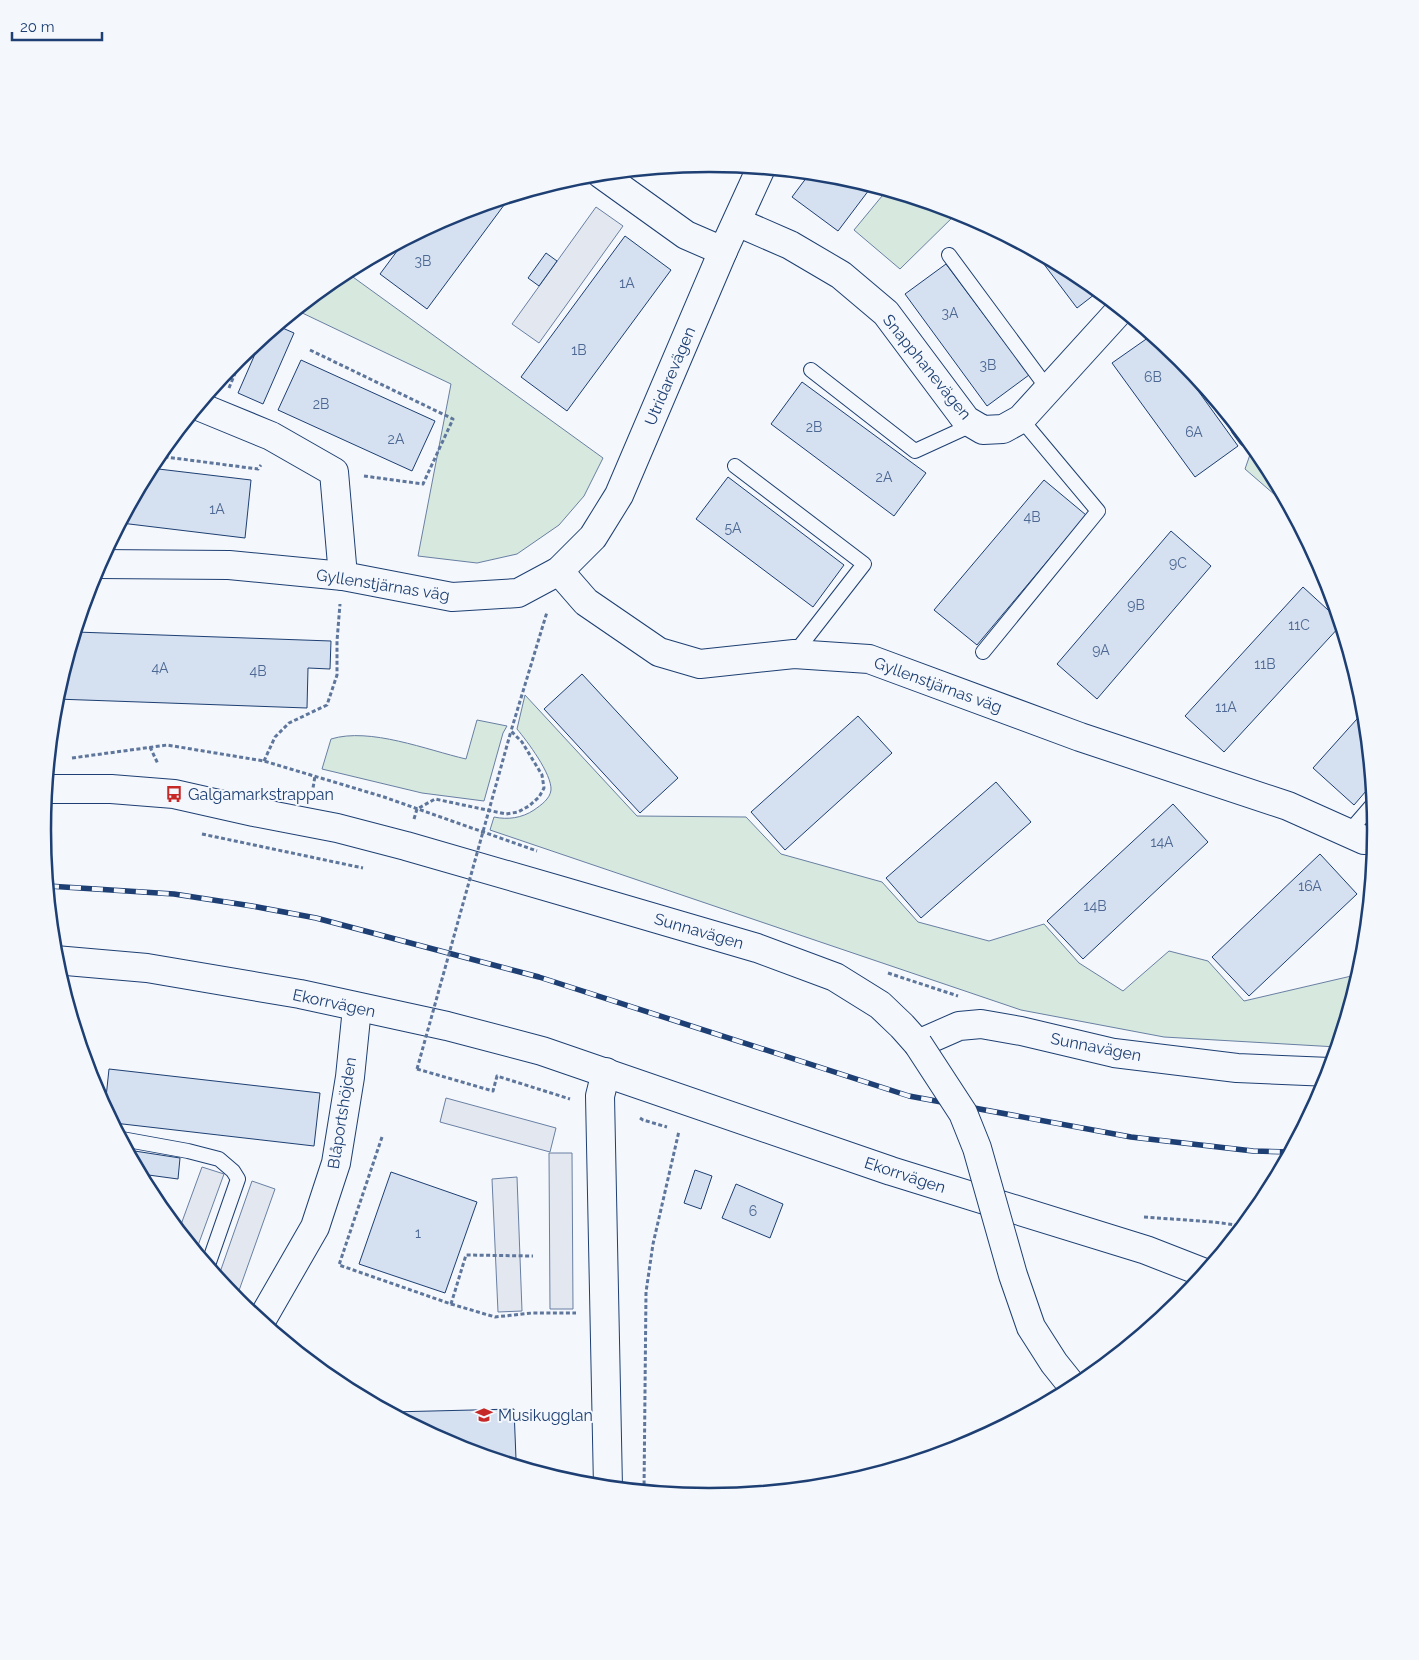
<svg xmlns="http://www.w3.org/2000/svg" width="1419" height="1660" font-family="Raleway,sans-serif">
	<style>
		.green { fill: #d7e8df; stroke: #687fa3 }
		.parking { fill: #e3e8f0; stroke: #687fa3 }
		.building { fill: #d5e0f0; stroke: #1d3f73 }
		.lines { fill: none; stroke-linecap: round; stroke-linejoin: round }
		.service-casing { stroke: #1d3f73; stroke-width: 16 }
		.minor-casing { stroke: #1d3f73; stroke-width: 30 }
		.secondary-casing { stroke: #1d3f73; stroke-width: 30 }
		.path { stroke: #5e769c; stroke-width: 3; stroke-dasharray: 4 2.5; stroke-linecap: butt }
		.service { stroke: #f4f7fb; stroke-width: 14 }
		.minor { stroke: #f4f7fb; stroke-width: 28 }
		.secondary { stroke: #f4f7fb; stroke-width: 28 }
		.rail-casing { stroke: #1d3f73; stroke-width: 5.5 }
		.rail { stroke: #f4f7fb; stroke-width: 4; stroke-dasharray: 11; stroke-linecap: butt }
		.tertiary-bridge-casing { stroke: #1d3f73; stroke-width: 30; stroke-linecap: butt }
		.path-bridge { stroke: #5e769c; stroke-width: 3; stroke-dasharray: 4 2.5; stroke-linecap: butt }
		.tertiary-bridge { stroke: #f4f7fb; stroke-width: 28 }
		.labels { text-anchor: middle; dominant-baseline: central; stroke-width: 4; stroke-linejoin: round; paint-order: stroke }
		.number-label { font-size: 14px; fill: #4b6792 }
		.street-label { font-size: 16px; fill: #1d3f73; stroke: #f4f7fb }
		.poi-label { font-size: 16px; fill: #1d3f73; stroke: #f4f7fb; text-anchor: start }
		.rim { fill: none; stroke: #1d3f73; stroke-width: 2.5 }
	</style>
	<rect width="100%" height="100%" fill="#f4f7fb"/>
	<g class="green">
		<polygon points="887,190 958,212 900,269 854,230"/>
		<polygon points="346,272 603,458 584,496 559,525 517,554 477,563 418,556 451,384 296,310"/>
		<polygon points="1253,446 1264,460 1290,508 1245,469"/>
		<path d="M525 695 637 816 746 817 781 854 882 882 918 922 989 941 1044 924 1079 963 1123 991 1169 951 1208 961 1244 1001 1360 974 1337 1047 1164 1037 1021 1010 490 830 494 817C508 820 522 818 534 810 541 805 550 799 551 790 552 774 527 741 517 729Z"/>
		<path d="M477 720 507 726 503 733 484 801 422 793 322 769 331 739C370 727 427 750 466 759Z"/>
	</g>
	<g class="parking">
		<polygon points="596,207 623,226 539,343 512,324"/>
		<polygon points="446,1098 556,1128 550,1152 440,1122"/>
		<polygon points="549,1153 572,1153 573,1309 550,1309"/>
		<polygon points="202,1167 224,1174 196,1251 179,1230"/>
		<polygon points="517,1177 522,1311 498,1312 492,1179"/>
		<polygon points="252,1181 275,1189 236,1299 218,1278"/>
	</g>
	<g class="building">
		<polygon points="810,173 840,176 872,186 838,231 792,197"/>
		<polygon points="510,197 427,309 380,274 406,239 455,214"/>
		<polygon points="625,236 671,270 567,411 521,377"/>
		<polygon points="1034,251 1080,276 1099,291 1077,308"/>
		<polygon points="546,253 557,261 539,286 528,278"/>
		<polygon points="946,264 1029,375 987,406 905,294"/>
		<polygon points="278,326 294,333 263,404 238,393 262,338"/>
		<polygon points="1152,335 1165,345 1238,446 1195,477 1112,363"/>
		<polygon points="301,360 435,421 412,471 278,410"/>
		<polygon points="802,382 926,473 894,516 771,424"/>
		<polygon points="150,468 251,480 245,538 121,523"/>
		<polygon points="728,477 844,565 813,607 696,519"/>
		<polygon points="1044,480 1086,515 977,645 934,610"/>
		<polygon points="1171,531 1211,566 1097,699 1057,664"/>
		<polygon points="1303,587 1340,621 1341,625 1224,752 1185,716"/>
		<polygon points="76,632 331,641 330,669 308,668 307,708 56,699"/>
		<polygon points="582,674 678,778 640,813 544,709"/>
		<polygon points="1365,710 1372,784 1354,805 1313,768"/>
		<polygon points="858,716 892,753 785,850 751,812"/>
		<polygon points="996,782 1031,822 921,918 886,878"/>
		<polygon points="1173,804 1208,842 1083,959 1047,921"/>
		<polygon points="1320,854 1357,894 1249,996 1212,957"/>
		<polygon points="109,1069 320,1093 314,1146 114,1123 105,1107"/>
		<polygon points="128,1150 180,1158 178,1179 141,1174"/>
		<polygon points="695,1170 712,1176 701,1209 684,1203"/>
		<polygon points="391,1172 477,1202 445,1293 359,1264"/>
		<polygon points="736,1184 783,1204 770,1238 722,1218"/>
		<polygon points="514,1409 516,1459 497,1459 454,1446 391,1412"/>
	</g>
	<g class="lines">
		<g class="service-casing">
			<g id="service">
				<polyline points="949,255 1048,389"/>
				<polyline points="811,370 915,451 974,424"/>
				<polyline points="1238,428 1246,439"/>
				<polyline points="735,466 864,564 794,654"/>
				<polyline points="983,652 1098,511 1021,419"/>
				<polyline points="1348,833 1374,803"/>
				<polyline points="122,1139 188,1151 219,1159 233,1171 238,1179 208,1265"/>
			</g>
		</g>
		<g class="minor-casing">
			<g id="minor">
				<polyline points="601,174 686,235 723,251"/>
				<polyline points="737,222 790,245 841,275 886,313 966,420 983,430 1003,429 1021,419 1121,309"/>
				<polyline points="198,406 271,436 334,472 343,576"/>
				<polyline points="99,564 229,565 343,576 452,597 518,593 559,571 593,537 619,495 723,251 761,168"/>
				<polyline points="559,571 586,602 659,652 700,664 794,654 869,659 1080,737 1288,806 1364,840 1376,840"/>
				<polyline points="55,960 147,968 300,994 447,1026 542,1051 891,1171 1146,1250 1205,1273"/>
				<polyline points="606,1072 600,1096 608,1487"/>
				<polyline points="261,1321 315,1227 336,1163 350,1077 357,1008"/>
			</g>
		</g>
		<g class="secondary-casing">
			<polyline id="secondary" points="46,789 111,789 174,794 254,812 337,828 406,846 562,891 757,948 835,977 880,1005 902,1026 918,1044 959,1026 981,1024 1021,1031 1114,1053 1237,1068 1330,1072"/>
		</g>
		<g class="path">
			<polyline points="310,350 453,419 423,484 364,476"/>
			<polyline points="229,388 243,354"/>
			<polyline points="158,456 258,469 261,465"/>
			<polyline points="150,747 158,764"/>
			<polyline points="72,758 167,745 264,761 384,797 537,851"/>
			<polyline points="264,761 275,737 289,723 327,705 337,675 337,641 340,604"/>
			<polyline points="312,794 315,776"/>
			<polyline points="414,819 417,809 435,799 506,814 518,812 529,806 539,797 544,788 542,775 522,742 511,731 547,612"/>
			<polyline points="202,834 363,868"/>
			<polyline points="888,973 958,996"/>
			<polyline points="417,1069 493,1091 497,1076 570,1099"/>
			<polyline points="640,1118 643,1120 667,1127"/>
			<polyline points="382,1137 339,1265 451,1304 466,1255 533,1256"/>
			<polyline points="1144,1217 1214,1222 1243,1226"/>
			<polyline points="451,1304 495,1317 532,1313 576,1313"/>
			<polyline points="644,1491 646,1292 653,1244 679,1131"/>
		</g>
		<use href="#service" class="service"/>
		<use href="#minor" class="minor"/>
		<use href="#secondary" class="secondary"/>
		<g class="rail-casing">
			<polyline id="rail" points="48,886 174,894 252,906 316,918 539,977 909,1096 1131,1137 1253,1151 1290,1152"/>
		</g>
		<use href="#rail" class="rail"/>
		<g class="tertiary-bridge-casing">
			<polyline id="tertiary-bridge" points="918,1044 963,1113 977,1148 1013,1275 1031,1327 1054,1363 1074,1388"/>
		</g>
		<polyline class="path-bridge" points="417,1069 511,731"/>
		<use href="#tertiary-bridge" class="tertiary-bridge"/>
	</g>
	<defs>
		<g id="bus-bare" transform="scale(1.35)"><path d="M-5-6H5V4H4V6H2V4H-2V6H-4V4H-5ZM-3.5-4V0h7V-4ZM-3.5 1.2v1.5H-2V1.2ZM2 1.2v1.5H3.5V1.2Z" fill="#c62828" stroke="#f4f7fb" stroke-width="2.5" paint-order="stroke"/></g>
		<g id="school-bare" transform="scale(1.35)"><path d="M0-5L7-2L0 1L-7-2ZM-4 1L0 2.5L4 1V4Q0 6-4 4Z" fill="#c62828" stroke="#f4f7fb" stroke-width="2.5" paint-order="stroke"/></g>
	</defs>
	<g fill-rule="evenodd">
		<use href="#bus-bare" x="174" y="794"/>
		<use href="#school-bare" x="484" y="1415"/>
	</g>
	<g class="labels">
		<g class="number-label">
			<text x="423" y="261">3B</text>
			<text x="627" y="283">1A</text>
			<text x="950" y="313">3A</text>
			<text x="579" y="350">1B</text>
			<text x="988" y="365">3B</text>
			<text x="1153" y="377">6B</text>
			<text x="321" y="404">2B</text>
			<text x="814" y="427">2B</text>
			<text x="1194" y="432">6A</text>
			<text x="396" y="439">2A</text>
			<text x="884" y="477">2A</text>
			<text x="217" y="509">1A</text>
			<text x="1032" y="517">4B</text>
			<text x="733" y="528">5A</text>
			<text x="1178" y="563">9C</text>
			<text x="1136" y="605">9B</text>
			<text x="1299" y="625">11C</text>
			<text x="1101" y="650">9A</text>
			<text x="1265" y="664">11B</text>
			<text x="160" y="668">4A</text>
			<text x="258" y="671">4B</text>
			<text x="1226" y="707">11A</text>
			<text x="1162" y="842">14A</text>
			<text x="1310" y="886">16A</text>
			<text x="1095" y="906">14B</text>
			<text x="753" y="1211">6</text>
			<text x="418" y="1233">1</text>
		</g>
		<g class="street-label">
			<text transform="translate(927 367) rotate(51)">Snapphanevägen</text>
			<text transform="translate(670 376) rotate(-67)">Utridarevägen</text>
			<text transform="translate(383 585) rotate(9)">Gyllenstjärnas väg</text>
			<text transform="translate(938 685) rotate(20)">Gyllenstjärnas väg</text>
			<text transform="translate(699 931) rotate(16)">Sunnavägen</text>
			<text transform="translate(334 1003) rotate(12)">Ekorrvägen</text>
			<text transform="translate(1096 1047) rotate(11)">Sunnavägen</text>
			<text transform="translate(342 1113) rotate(-81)">Blåportshöjden</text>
			<text transform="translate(905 1175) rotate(18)">Ekorrvägen</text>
		</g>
		<g class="poi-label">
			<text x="188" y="794">Galgamarkstrappan</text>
			<text x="498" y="1415">Musikugglan</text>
		</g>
	</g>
	<path d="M0 0H1419V1660H0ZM51 830a658 658 0 1 1 1316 0a658 658 0 1 1-1316 0Z" fill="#f4f7fb" fill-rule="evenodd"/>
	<path class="rim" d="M51 830a658 658 0 1 1 1316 0a658 658 0 1 1-1316 0Z"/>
	<path d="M12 32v8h90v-8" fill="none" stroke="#1d3f73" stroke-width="2.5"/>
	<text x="20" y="32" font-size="15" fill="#1d3f73" stroke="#f4f7fb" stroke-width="4" paint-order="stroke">20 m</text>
</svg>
